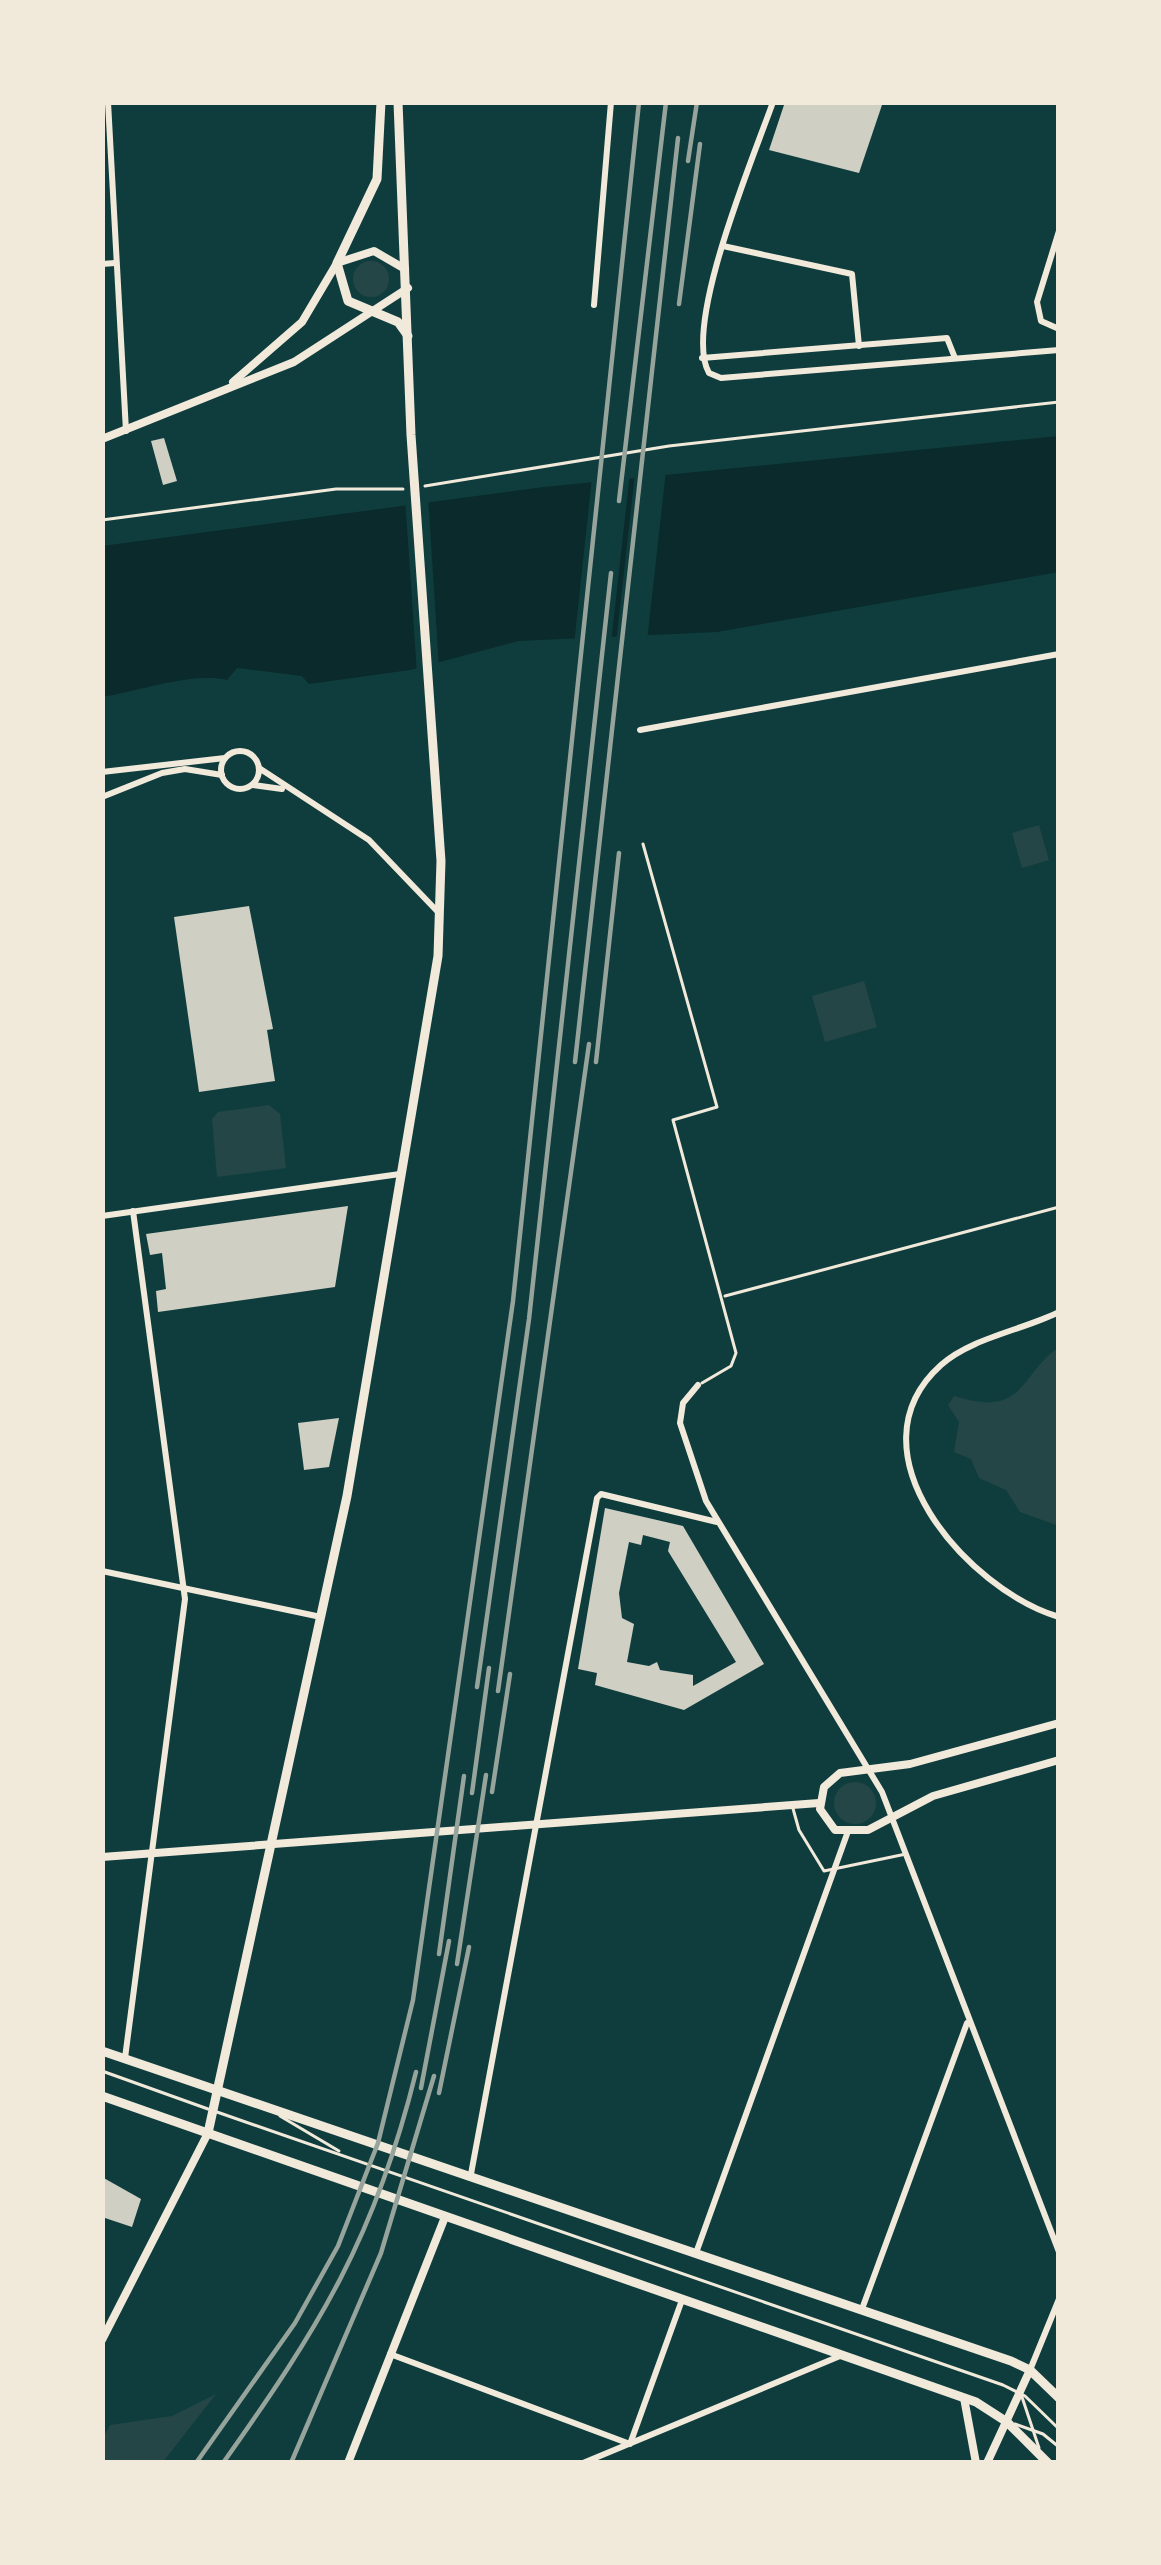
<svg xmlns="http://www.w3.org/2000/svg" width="1161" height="2565" font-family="'Alegreya Sans',sans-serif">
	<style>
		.green { fill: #244646 }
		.water { fill: #0a2a2b }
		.pier { fill: #0f3d3e }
		.building { fill: #cfcfc3; fill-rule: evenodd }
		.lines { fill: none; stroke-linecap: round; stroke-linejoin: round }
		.path { stroke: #f1e9da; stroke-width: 3 }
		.service { stroke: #f1e9da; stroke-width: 3 }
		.minor { stroke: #f1e9da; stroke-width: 6 }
		.tertiary { stroke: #f1e9da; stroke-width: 8 }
		.secondary { stroke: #f1e9da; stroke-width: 9 }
		.rail { stroke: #97a49c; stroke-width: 4.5 }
	</style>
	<rect width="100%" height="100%" fill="#0f3d3e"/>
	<g class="green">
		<circle cx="371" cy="279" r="18"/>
		<polygon points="1039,825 1049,860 1022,868 1012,833"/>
		<polygon points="864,981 877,1027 825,1042 812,996"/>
		<polygon points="269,1105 280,1114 286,1168 217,1177 212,1119 218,1112"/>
		<path d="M1059 1347V1526L1020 1512 1006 1490 979 1478 971 1459 954 1452 959 1422 948 1405 954 1396C1026 1418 1017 1377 1059 1347Z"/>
		<circle cx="855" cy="1803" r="21"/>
		<polygon points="216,2394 162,2463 102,2463 102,2440 110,2425 172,2416"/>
	</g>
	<path class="water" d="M1059 436V572L717 632 518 641 410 670 309 684 302 676 237 668 227 680C192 672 140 691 102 697V546L544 487Z"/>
	<g class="pier">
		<polygon points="666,470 647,641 616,643 635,473"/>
		<polygon points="630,473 611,643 574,645 592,477"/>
		<polygon points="428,495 439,668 417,674 405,498"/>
	</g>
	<g class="building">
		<polygon points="785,102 883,102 859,173 769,150"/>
		<polygon points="164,438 177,481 163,485 151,441"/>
		<polygon points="249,906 273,1029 267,1030 275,1081 199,1092 174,917"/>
		<polygon points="348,1206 335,1287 158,1312 156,1291 166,1289 162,1253 150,1255 146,1234"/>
		<polygon points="339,1418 329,1467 304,1470 298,1423"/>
		<path d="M605 1508 683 1526 764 1664 684 1710 595 1685 597 1673 578 1669ZM643 1535 670 1542 668 1551 736 1662 693 1686V1675L660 1670 657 1662 649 1666 627 1662 634 1624 622 1618 619 1593 629 1542 641 1545Z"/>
		<polygon points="102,2177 141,2199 132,2227 102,2217"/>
	</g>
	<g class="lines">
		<g class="path">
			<polyline points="425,486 669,446 1059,402"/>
			<polyline points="102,520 336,489 403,489"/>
		</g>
		<g class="service">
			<polyline points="643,844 717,1107 673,1120 736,1353 731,1366 702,1383"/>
			<polyline points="725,1296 1059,1207"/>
			<polyline points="792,1805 799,1830 824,1871 906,1854"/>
			<polyline points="102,2071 208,2109"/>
			<polyline points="217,2112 1003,2385 1025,2396 1059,2429"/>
			<polyline points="280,2116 339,2151"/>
			<polyline points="1021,2394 1039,2448"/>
			<polyline points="1015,2424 1043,2434 1059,2447"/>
		</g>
		<g class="minor">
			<polyline points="108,102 126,431"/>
			<path d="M773 102C754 156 682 326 709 373L721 378 1059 350"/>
			<polyline points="1059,231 1037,302 1041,321 1059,329"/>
			<polyline points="723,246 852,274 859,346"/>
			<polyline points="102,264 115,263"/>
			<polyline points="594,305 611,102"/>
			<polyline points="702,358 947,338 955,358"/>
			<polyline points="640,730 1059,654"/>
			<circle cx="240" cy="770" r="19"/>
			<polyline points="259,768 369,840 437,911"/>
			<polyline points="102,772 225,758"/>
			<polyline points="253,785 282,789"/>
			<polyline points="102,797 162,773 185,769 222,775"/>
			<polyline points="102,1216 400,1174"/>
			<path d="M1059 1312C1023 1330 971 1338 941 1365 845 1451 968 1590 1059 1617"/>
			<polyline points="698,1385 683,1403 680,1423 706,1501 882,1792 1059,2252"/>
			<polyline points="102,1571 321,1617"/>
			<polyline points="125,2058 185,1599 133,1211"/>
			<polyline points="471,2174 597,1498 601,1494 717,1522"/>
			<polyline points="696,2253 847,1834"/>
			<polyline points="862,2309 967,2023"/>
			<polyline points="390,2354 630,2444 682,2300"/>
			<polyline points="1030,2370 1059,2299"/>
			<polyline points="583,2463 840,2356"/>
		</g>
		<g class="tertiary">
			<polyline points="233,382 302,322 337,263 374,251 405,269"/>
			<polyline points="102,439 294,362 408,288"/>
			<polyline points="1059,1723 910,1764 840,1773 824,1787 820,1809 835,1830 868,1830 933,1796 1059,1760"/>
			<polyline points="102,1857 819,1803"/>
			<polyline points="102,2340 208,2133"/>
			<polyline points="964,2398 976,2463"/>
			<polyline points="348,2463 445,2217"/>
			<polyline points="987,2463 1030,2370"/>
		</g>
		<g class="secondary">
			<polyline points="381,102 377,179 337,263 348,301 398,322 408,336"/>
			<polyline points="102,2051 1011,2361 1030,2370 1059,2398"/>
			<polyline points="102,2096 976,2402 1007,2422 1048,2463"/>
			<polyline points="208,2133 347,1496 438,956 441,861 411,435 398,102"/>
		</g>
		<g class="rail">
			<polyline points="688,161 697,102"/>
			<polyline points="679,304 700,144"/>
			<polyline points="619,501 666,102"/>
			<polyline points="575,1062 678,138"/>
			<polyline points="596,1062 619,853"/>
			<polyline points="477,1687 529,1319 611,573"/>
			<polyline points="498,1691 589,1044"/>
			<polyline points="492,1792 510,1674"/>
			<polyline points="472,1793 489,1668"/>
			<polyline points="439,1954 464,1776"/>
			<polyline points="457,1964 486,1775"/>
			<polyline points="421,2088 449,1941"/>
			<polyline points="439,2093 469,1947"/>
			<polyline points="196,2463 295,2323 338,2246 378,2143 413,2000 513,1301 639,102"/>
			<path d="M223 2463C320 2326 375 2238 416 2072"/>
			<polyline points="291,2463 381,2253 434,2076"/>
		</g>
	</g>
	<rect width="1161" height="2565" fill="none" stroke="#f1e9da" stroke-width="210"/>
</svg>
